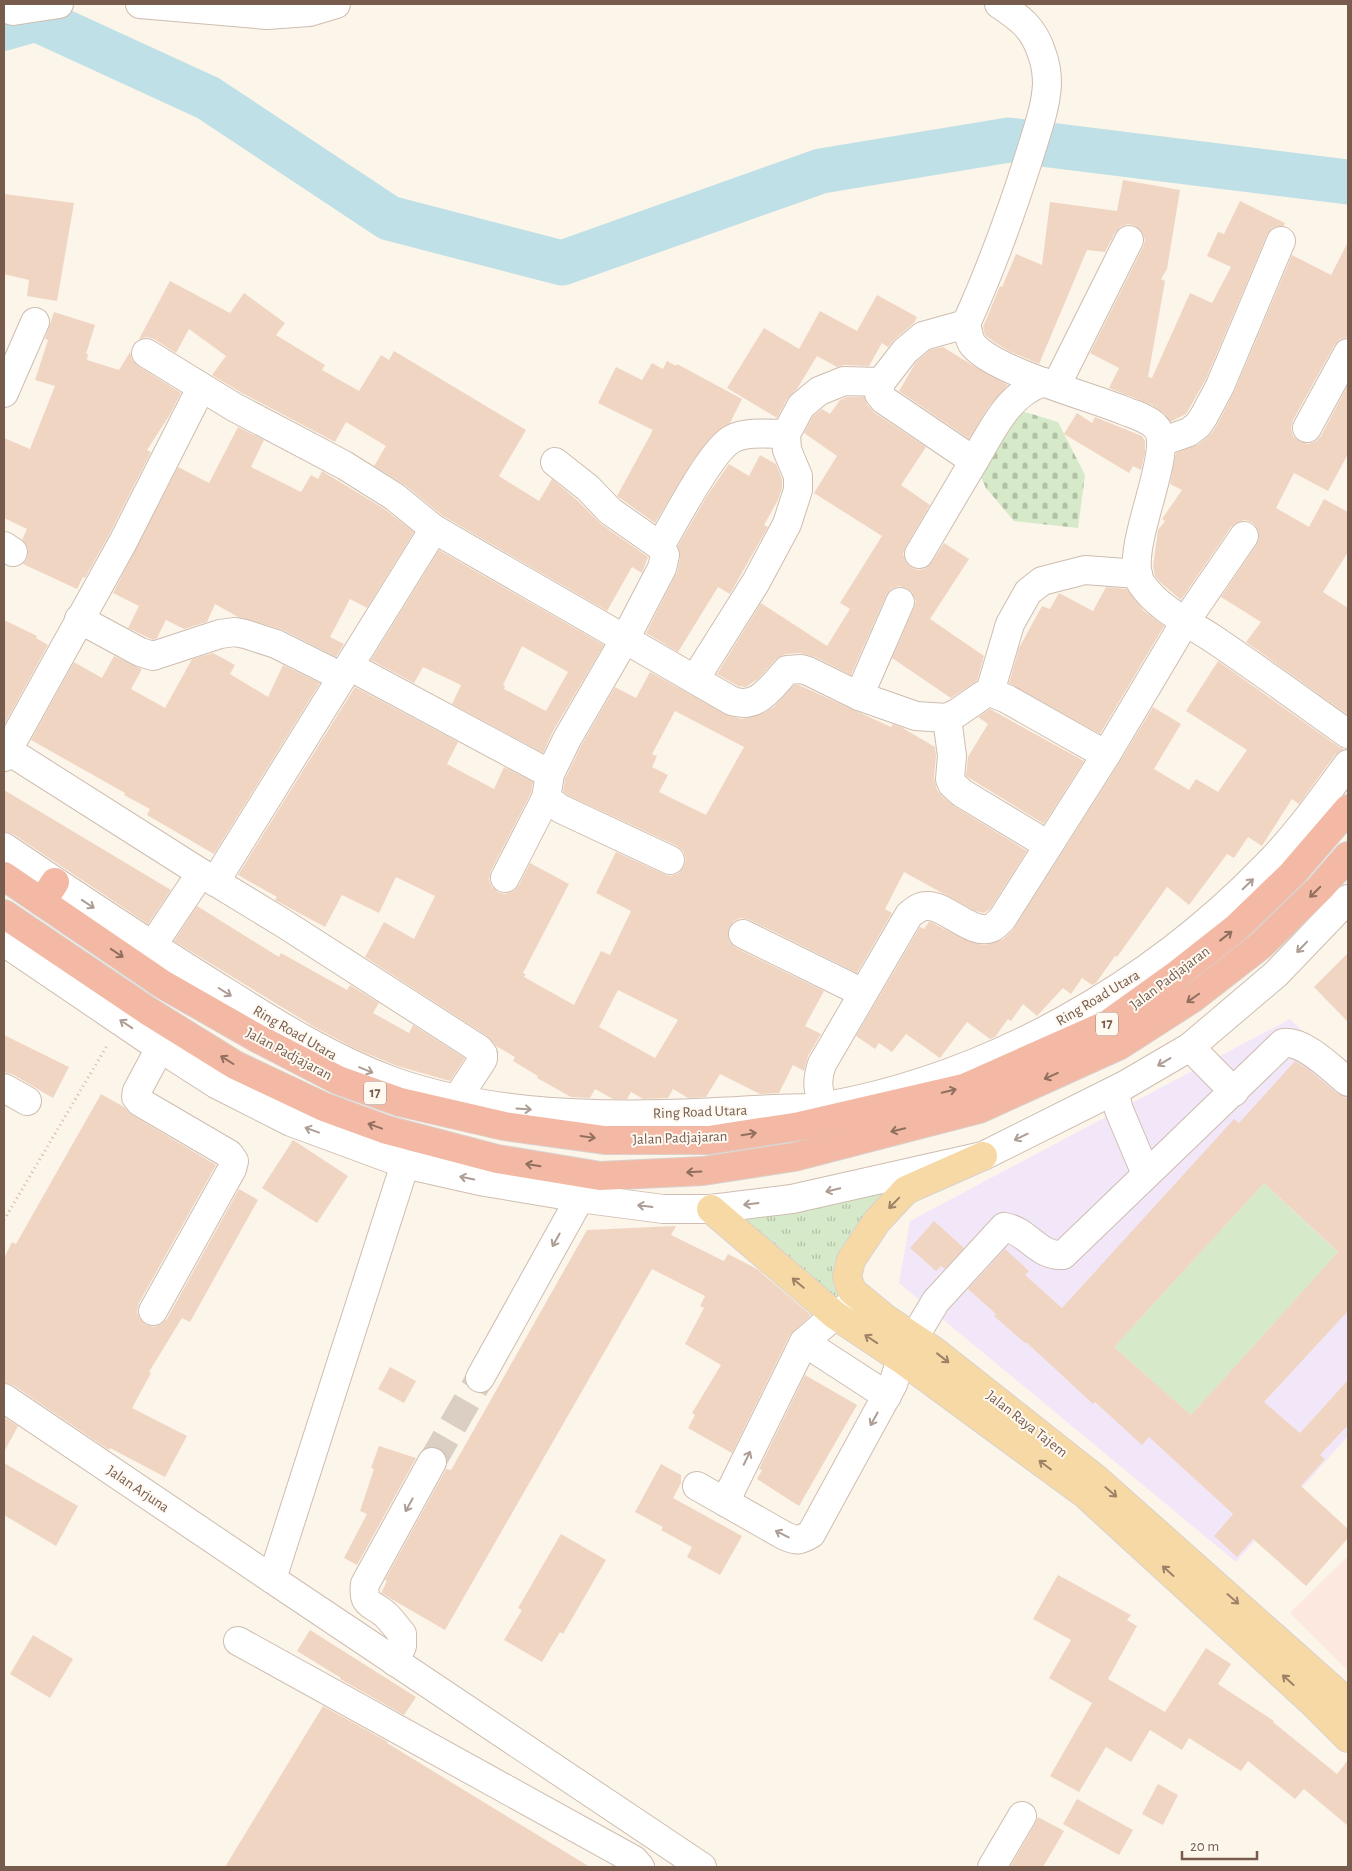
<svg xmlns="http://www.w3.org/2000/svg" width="1352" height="1871" font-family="'Alegreya Sans',sans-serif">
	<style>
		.commercial { fill: #fce8df }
		.education { fill: #f2e7f9 }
		.grass { fill: url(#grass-tufts) }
		.cemetery { fill: url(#cemetery-stones) }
		.pitch { fill: #d6eac9 }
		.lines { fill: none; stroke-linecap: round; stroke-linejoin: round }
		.river { stroke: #bfe0e6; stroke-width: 45 }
		.building { fill: #f1d5c3; fill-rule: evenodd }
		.minor-tunnel { stroke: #dbcfc3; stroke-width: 28; stroke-dasharray: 28 14; stroke-linecap: butt }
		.minor-casing { stroke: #cebdb0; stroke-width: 30 }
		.major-casing { stroke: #d9d1cd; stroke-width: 30 }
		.highway-casing { stroke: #d9d1cd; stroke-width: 30 }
		.path { stroke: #d6b8a5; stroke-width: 3; stroke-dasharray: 1 4; stroke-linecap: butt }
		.minor { stroke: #fff; stroke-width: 28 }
		.major { stroke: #f7d9a6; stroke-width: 28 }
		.highway { stroke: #f3b9a4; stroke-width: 28 }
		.oneway { stroke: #ad9d95 }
		.oneway2 { stroke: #906f5f }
		.oneway3 { stroke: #9d8268 }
		.labels { text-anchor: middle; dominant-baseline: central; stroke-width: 4; stroke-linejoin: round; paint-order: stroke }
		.shield { fill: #fef9f1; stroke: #a08b7f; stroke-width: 1 }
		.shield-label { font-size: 14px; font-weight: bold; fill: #775c4e }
		.street-label { font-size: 15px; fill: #775c4e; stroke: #fef9f1 }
	</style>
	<defs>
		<pattern id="grass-tufts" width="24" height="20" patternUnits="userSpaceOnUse" patternTransform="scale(1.25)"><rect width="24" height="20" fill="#d6eac9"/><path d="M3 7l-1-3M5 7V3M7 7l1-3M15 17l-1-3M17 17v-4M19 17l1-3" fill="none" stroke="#b2c1a5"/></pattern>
		<pattern id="cemetery-stones" width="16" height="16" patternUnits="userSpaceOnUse" patternTransform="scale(1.25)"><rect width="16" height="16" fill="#d6eac9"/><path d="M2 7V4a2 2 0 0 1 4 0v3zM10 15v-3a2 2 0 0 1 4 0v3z" fill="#b2c1a5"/></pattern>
	</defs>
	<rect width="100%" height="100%" fill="#fcf5ea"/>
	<polygon class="commercial" points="1348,1556 1348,1671 1290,1613"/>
	<polygon class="education" points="1290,1019 1348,1075 1348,1436 1236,1562 899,1283 910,1221"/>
	<polygon class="grass" points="956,1165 872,1217 852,1299 835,1309 727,1214"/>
	<polygon class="cemetery" points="1009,407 1058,422 1085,475 1078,528 1014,521 986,488 974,463"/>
	<polygon class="pitch" points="1264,1183 1348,1262 1348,1275 1331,1260 1191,1415 1114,1347"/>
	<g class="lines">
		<polyline class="river" points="4,28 36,19 208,98 389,218 562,263 821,171 1009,140 1348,182"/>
	</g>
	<g class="building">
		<polygon points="1123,180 1180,190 1167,269 1161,279 1165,281 1148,377 1152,378 1190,293 1212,303 1231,267 1207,256 1218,232 1224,234 1240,201 1285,223 1284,226 1279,226 1272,228 1267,235 1206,379 1186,414 1170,422 1165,414 1152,405 1109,388 1119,368 1090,353 1143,247 1145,240 1142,232 1136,226 1128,224 1120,227 1115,233 1105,252 1087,250 1039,364 1009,351 994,342 985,335 983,327 1000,286 1002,287 1016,254 1042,265 1050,202 1117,211"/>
		<polygon points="4,194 74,203 57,301 27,296 29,280 4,274"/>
		<polygon points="1348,242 1348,337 1340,339 1334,346 1293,420 1291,428 1293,436 1299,441 1308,444 1316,441 1321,436 1348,385 1348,454 1328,491 1294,473 1276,508 1309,527 1324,499 1348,512 1348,552 1323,592 1348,608 1348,715 1246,642 1261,622 1221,597 1257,544 1259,538 1258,530 1253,523 1245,520 1238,522 1231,527 1181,600 1160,582 1155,576 1153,566 1158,530 1165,521 1162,519 1182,490 1170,484 1176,453 1199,444 1211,434 1218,423 1234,392 1292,255 1331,275"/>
		<polygon points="170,281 230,313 244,293 285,323 276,335 325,365 322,370 359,391 381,355 389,360 394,351 526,430 499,476 539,501 552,479 577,500 601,524 648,557 642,573 632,567 607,611 443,516 405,485 374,466 386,446 346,422 335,442 242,393 212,375 226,356 189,329 176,353 154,339 147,337 139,339"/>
		<polygon points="877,295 917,317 914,323 895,339 888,347 882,343 869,366 844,365 837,367 817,356 797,389 787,399 777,418 727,388 764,328 799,349 820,311 857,331"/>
		<polygon points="54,312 95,325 86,354 88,354 87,360 119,370 130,352 132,360 138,366 181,393 169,416 147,450 151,452 109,535 85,578 83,577 77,589 23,564 26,560 28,553 27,546 22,540 27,529 4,518 4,438 30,449 55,386 35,380 48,340 45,339"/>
		<polygon points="943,347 977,368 1008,385 989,406 969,439 899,391 916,362 930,350"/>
		<polygon points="667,361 676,366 677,364 742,399 730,423 712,436 691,463 655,523 617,496 653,430 598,403 616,367 642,380 652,363 663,369"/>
		<polygon points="847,397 864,397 867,404 875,413 926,447 901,485 930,505 906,546 903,554 906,562 912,568 919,570 926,568 932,562 944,543 969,559 930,619 984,656 977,681 951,698 892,658 914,608 916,601 912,592 906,588 899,586 891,589 886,596 851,675 815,657 800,653 786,654 776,659 758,679 746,687 738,686 717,674 761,603 827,646 850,609 840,603 882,536 814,493 837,456 804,433 813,416 822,409 830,414 840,400"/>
		<polygon points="1077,413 1092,423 1095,417 1142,436 1145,441 1145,453 1141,470 1133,466 1129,473 1064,434"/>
		<polygon points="238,427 264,440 251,467 301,492 311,475 318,479 322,471 386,510 414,532 367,608 350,599 330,637 344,644 336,657 283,630 238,617 215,604 207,622 184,629 166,620 157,638 153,640 128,628 139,606 113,593 178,467 209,483"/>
		<polygon points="760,455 776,464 782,479 782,488 778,500 764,525 768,527 730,594 718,587 678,652 646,633 677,572 680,558 678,546 707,496 729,464 749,476"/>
		<path d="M439 550 604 645 553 731 543 753 452 704 461 685 423 667 414 683 371 660ZM522 646 568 672 546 711 504 689 505 686 503 685Z"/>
		<polygon points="1106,587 1127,589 1144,611 1164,626 1100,734 1009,683 1019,648 1042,606 1050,609 1059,593 1093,611"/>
		<polygon points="4,620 37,636 36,638 48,645 4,725"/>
		<polygon points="213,653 235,665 230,674 268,697 283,665 320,683 214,854 147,815 150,809 124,795 125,793 31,740 74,662 102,678 114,656 142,669 131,689 165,708 192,659"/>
		<polygon points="1218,661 1339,747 1344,749 1335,755 1299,804 1292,799 1262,846 1248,837 1234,858 1227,854 1189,905 1167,887 1117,957 1115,956 1096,983 1092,985 1082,978 1071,994 1063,988 1037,1016 1023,1004 1011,1021 1008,1019 995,1037 990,1039 967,1022 940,1058 906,1034 892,1052 879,1043 875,1049 856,1036 920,927 924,929 929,922 931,922 963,939 984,945 1002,940 1013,930 1119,763 1153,707 1181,724 1154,769 1189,790 1196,779 1218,792 1247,750 1186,711"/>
		<path d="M650 672 729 716 742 719 762 714 774 707 794 685H799L891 727 893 724 901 727 935 747 936 756 934 778 937 790 942 796 954 806 1027 851 990 909 984 913 975 911 904 872 885 909 892 913 857 973 750 920 741 918 734 921 729 928 728 936 730 942 736 948 824 991 805 1026 821 1034 808 1056 804 1071 793 1065 779 1093 760 1094 720 1074 706 1097 688 1098 673 1089 668 1098 643 1099 631 1092 627 1099H613L595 1089 590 1098 571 1097 537 1078 538 1076 513 1061 515 1057 496 1046 487 1036 365 957 384 922 414 939 435 896 396 877 379 913 342 895 325 927 275 900 277 897 238 875 355 687 458 742 447 764 494 789 504 767 533 782 531 793 491 871 489 879 492 887 498 892 505 894 513 891 519 885 530 863 569 884 523 973 526 974 524 977 574 1005 601 951 610 955 631 911 596 893 616 852 664 874 671 876 679 873 684 866 686 859 683 851 677 846 569 796 563 791 565 779 581 746 615 687 636 698ZM675 711 744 747 706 815 659 792 668 775 652 767 657 756 652 754ZM618 990 678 1020 655 1058 599 1027Z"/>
		<polygon points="990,709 1084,761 1044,824 966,776 968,757 988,724 978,717"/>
		<polygon points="4,790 171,890 148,924 13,834 4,832"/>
		<polygon points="197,906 279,957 281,953 347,990 350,985 379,1003 373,1013 409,1033 413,1025 465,1058 450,1081 397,1066 356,1049 316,1028 174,941"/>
		<polygon points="1348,953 1348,1022 1314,987"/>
		<polygon points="4,1035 69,1067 53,1098 12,1074 4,1072"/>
		<path d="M1295 1061 1308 1069 1338 1094 1348 1099V1311L1264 1402 1300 1433 1348 1380V1425L1320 1455 1325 1459 1301 1486 1348 1529V1538L1306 1586 1253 1539 1237 1557 1214 1536 1233 1514 1149 1437 1142 1445 1095 1402 1093 1404 1026 1342 1025 1343 994 1316 996 1314 968 1289 1005 1249 1029 1271 1025 1275 1062 1308 1234 1119 1239 1123ZM1264 1183 1338 1252 1191 1415 1114 1347Z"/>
		<polygon points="101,1094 124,1107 132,1115 216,1165 139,1303 137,1312 140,1319 145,1324 154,1327 161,1324 167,1319 239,1189 258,1200 190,1322 182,1318 149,1372 151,1373 132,1408 187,1436 165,1477 110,1448 109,1450 106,1448 13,1385 4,1383 4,1258 12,1242 16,1244"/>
		<polygon points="293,1140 348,1176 317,1223 262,1188"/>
		<polygon points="934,1221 964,1248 945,1269 941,1266 936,1271 910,1248"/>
		<polygon points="676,1226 671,1235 724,1261 728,1254 757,1269 811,1315 790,1335 732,1453 688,1428 695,1415 692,1413 721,1365 685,1344 704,1308 700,1306 705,1296 652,1269 445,1630 381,1593 387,1581 385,1580 446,1469 451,1470 587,1230"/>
		<polygon points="390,1367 416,1381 404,1403 378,1389"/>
		<polygon points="805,1375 857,1405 799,1506 757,1479 762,1470 759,1469"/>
		<polygon points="4,1417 18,1426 4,1452"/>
		<polygon points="379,1446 416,1458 357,1565 344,1558 367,1514 360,1511 374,1469 371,1468"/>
		<polygon points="4,1463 78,1506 56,1546 4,1515"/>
		<polygon points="661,1464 681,1475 681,1483 673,1498 742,1536 720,1575 687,1557 692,1547 661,1530 663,1527 635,1512"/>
		<polygon points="561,1534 606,1560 563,1634 560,1632 542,1662 504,1640 522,1610 518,1608"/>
		<polygon points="1058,1575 1131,1615 1127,1620 1137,1626 1108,1679 1165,1712 1206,1648 1231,1664 1218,1684 1274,1721 1273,1722 1337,1774 1348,1760 1348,1826 1304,1789 1295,1799 1248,1761 1241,1771 1189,1738 1182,1750 1150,1730 1131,1762 1106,1747 1079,1792 1050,1776 1092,1703 1049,1678 1071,1640 1033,1619"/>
		<polygon points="310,1630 416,1697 404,1715 340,1679 341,1678 297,1651"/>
		<polygon points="33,1635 73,1659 50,1698 10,1674"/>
		<polygon points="323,1706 388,1742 387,1743 590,1867 225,1867"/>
		<polygon points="1158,1784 1178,1795 1163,1825 1142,1814"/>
		<polygon points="1077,1799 1133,1830 1119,1855 1063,1824"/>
		<polygon points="1038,1817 1064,1831 1043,1867 1010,1867 1035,1824"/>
	</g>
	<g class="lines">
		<polyline class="minor-tunnel" points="432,1462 480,1378"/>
		<g class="minor-casing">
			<g id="minor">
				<polyline points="140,4 267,15 309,12 336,4"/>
				<path d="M999 4C1020 18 1034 28 1042 54 1045 62 1047 75 1047 84 1046 107 1037 131 1030 154 1012 211 991 269 966 324 968 331 969 340 973 345 996 372 1089 396 1125 411 1135 415 1147 418 1155 426 1179 448 1121 550 1141 583 1157 608 1189 623 1212 638 1258 669 1303 702 1348 734"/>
				<polyline points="4,8 13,11 59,4"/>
				<path d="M966 324 923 336 905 351 881 382 879 394 884 400 974 461C992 431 1008 393 1044 382"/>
				<path d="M146 353 234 407 344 465 395 497 434 529 732 701C758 710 771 687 787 670L801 669 808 671 859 696 916 716 947 718 957 713 983 695 990 692 1007 699 1106 755"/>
				<polyline points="1056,386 1129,240"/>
				<polyline points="4,393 35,322"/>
				<polyline points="1307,428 1348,353"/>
				<polyline points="1161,442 1189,432 1198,425 1204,416 1220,386 1281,241"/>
				<polyline points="555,462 588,488 610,511 660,546 665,555 662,568 625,639 567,739 550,774 546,798 561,809 670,860"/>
				<polyline points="4,546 13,552"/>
				<path d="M660 546C674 523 711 450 732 439 747 431 769 434 786 434"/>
				<polyline points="919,554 974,461"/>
				<polyline points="79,619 140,652 153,656 220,634 235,632 245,634 276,644 342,677"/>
				<polyline points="349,666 550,774"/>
				<polyline points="695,679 756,582 787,524 798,490 798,476 787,450 786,434 801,406 819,391 844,381 881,382"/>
				<polyline points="990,692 1010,624 1028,592 1042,581 1085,570 1138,574"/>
				<polyline points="859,696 900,602"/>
				<polyline points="947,718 952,756 950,779 952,784 962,793 1048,845"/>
				<polyline points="4,748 201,873 283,923 479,1049 483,1054 483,1059 457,1099"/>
				<polyline points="4,757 123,542 201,388"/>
				<path d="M4 847C78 897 153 947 229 994 281 1027 335 1060 392 1081 480 1112 574 1116 666 1114 702 1113 737 1111 773 1109 791 1108 810 1109 827 1106 992 1076 1150 986 1266 866 1297 835 1322 799 1348 764"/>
				<polyline points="505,878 546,798"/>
				<polyline points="215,882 434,529"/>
				<polyline points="743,934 863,993"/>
				<polyline points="4,942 160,1048 216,1084 291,1122 405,1164 485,1182 587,1199 663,1209 711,1209 792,1199 983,1156 1125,1085 1190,1047 1276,974 1348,899"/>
				<polyline points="152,946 201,873"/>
				<polyline points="1190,1047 1234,1092"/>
				<polyline points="4,1088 27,1101"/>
				<polyline points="1114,1091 1119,1110 1146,1174"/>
				<path d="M823 1106C818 1089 816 1082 822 1064L909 915C914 911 919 906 927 906 947 905 973 938 993 927 996 925 1000 921 1002 919L1106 755 1185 622 1244 536"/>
				<polyline points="153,1311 232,1169 234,1161 229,1154 140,1102 136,1097 137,1091 160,1048"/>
				<polyline points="804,1342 887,1396"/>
				<polyline points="480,1378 580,1198"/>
				<polyline points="4,1398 272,1579 702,1867"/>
				<path d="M697 1486 785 1536C797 1541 799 1541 811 1534L893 1384 901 1359 936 1301 1004 1227C1027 1230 1038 1257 1063 1255L1283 1043C1304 1040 1332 1069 1348 1082"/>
				<polyline points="725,1502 804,1342 835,1315 860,1299"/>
				<polyline points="272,1579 405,1164"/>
				<polyline points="238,1641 634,1860 640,1867"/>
				<path d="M395 1662 402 1646V1634C397 1628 392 1621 386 1615 373 1603 362 1607 365 1584L432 1462"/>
				<polyline points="992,1867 1022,1816"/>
			</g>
		</g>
		<g class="major-casing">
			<g id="major">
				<polyline points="983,1156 906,1190 877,1221 851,1260 847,1277 852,1291 886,1319 934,1351 1096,1479 1348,1703"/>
				<polyline points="711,1209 835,1315 901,1359 1085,1494 1311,1701 1348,1738"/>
			</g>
		</g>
		<g class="highway-casing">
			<g id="highway">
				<polyline points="4,876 164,985 257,1038 338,1080 400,1102 504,1126 605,1140 709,1140 800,1126 964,1088 1108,1024 1175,976 1236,928 1292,874 1348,809"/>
				<polyline points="42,902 55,882"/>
				<polyline points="4,914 148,1011 235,1065 324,1107 387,1130 497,1159 600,1176 703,1171 794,1157 979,1109 1120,1045 1193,998 1260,946 1320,888 1348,856"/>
			</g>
		</g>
		<polyline class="path" points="4,1220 108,1044"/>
		<use href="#minor" class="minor"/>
		<use href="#major" class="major"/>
		<use href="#highway" class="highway"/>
	</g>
	<defs><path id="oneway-shaft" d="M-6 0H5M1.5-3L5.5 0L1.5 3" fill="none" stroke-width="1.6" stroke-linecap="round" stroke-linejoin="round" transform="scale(1.25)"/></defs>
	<g class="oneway">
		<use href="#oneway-shaft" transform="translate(1248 884) rotate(-44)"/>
		<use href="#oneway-shaft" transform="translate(88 904) rotate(34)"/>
		<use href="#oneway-shaft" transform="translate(1302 947) rotate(134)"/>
		<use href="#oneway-shaft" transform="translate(225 992) rotate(32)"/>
		<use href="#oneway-shaft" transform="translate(126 1024) rotate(-146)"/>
		<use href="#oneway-shaft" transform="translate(1164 1062) rotate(149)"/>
		<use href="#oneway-shaft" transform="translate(366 1070) rotate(22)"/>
		<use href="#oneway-shaft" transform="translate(524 1109) rotate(4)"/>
		<use href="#oneway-shaft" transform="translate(312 1130) rotate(-160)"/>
		<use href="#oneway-shaft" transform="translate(1021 1137) rotate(154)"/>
		<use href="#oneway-shaft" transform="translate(467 1178) rotate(-168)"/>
		<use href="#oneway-shaft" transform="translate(833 1190) rotate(167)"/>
		<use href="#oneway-shaft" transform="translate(751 1204) rotate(173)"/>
		<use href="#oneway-shaft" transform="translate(645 1206) rotate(-173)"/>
		<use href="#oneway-shaft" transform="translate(556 1240) rotate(119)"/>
		<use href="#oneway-shaft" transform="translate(874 1419) rotate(119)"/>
		<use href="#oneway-shaft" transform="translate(747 1458) rotate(-64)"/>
		<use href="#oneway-shaft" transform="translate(409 1505) rotate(119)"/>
		<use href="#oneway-shaft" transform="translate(782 1534) rotate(-153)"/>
	</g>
	<g class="oneway2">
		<use href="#oneway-shaft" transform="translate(1315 892) rotate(135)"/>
		<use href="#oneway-shaft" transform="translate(1226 936) rotate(-38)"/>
		<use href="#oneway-shaft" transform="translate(117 953) rotate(34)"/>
		<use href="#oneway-shaft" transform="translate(1193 998) rotate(145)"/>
		<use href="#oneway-shaft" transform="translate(227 1060) rotate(-148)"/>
		<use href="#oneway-shaft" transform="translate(1051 1076) rotate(156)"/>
		<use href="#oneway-shaft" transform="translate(949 1091) rotate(-13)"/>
		<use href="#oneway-shaft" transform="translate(375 1126) rotate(-160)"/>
		<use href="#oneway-shaft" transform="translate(898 1130) rotate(166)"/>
		<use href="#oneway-shaft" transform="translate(749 1134) rotate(-9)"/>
		<use href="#oneway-shaft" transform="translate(588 1137) rotate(8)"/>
		<use href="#oneway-shaft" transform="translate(533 1165) rotate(-171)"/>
		<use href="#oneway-shaft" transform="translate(694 1172) rotate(177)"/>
	</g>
	<g class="oneway3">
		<use href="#oneway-shaft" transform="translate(894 1203) rotate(134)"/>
		<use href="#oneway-shaft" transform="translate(798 1283) rotate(-140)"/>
		<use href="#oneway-shaft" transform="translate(871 1339) rotate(-146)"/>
		<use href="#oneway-shaft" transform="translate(943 1358) rotate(38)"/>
		<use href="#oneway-shaft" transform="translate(1045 1465) rotate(-143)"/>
		<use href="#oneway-shaft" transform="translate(1111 1492) rotate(41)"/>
		<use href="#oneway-shaft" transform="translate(1168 1571) rotate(-138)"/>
		<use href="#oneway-shaft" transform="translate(1233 1599) rotate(41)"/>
		<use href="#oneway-shaft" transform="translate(1288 1680) rotate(-138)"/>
	</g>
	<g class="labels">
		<g class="shield">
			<rect x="1096" y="1012.5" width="22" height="23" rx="4"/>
			<rect x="364" y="1081.5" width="22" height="23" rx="4"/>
		</g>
		<g class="shield-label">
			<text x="1107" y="1024">17</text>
			<text x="375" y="1093">17</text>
		</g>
		<g class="street-label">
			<text transform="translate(1170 978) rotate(-37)">Jalan Padjajaran</text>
			<text transform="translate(1098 998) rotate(-31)">Ring Road Utara</text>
			<text transform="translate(295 1033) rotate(30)">Ring Road Utara</text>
			<text transform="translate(289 1054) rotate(28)">Jalan Padjajaran</text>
			<text transform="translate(700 1112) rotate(-2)">Ring Road Utara</text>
			<text transform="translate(680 1138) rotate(-2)">Jalan Padjajaran</text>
			<text transform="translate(1027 1424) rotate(38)">Jalan Raya Tajem</text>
			<text transform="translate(138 1489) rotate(34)">Jalan Arjuna</text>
		</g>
	</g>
	<rect width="1352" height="1871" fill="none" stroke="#775c4e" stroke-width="10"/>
	<path d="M1182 1851v8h75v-8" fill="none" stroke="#775c4e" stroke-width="2.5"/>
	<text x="1190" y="1851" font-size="15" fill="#775c4e" stroke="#fef9f1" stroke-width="4" paint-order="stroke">20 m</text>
</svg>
